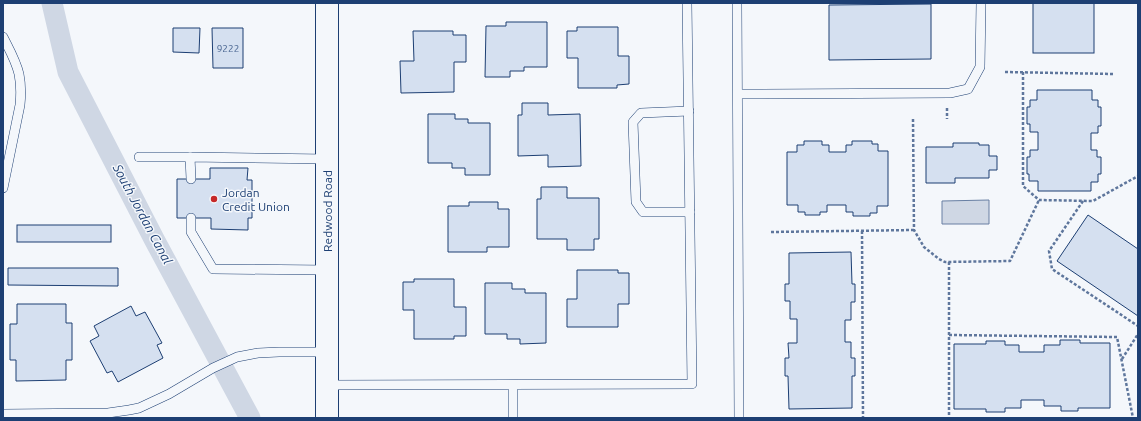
<svg xmlns="http://www.w3.org/2000/svg" width="1141" height="421" font-family="Ubuntu,sans-serif">
	<style>
		.water { fill: #cfd7e4; stroke: #687fa3 }
		.lines { fill: none; stroke-linecap: round; stroke-linejoin: round }
		.canal { stroke: #cfd7e4; stroke-width: 21 }
		.building { fill: #d5e0f0; stroke: #1d3f73 }
		.lane-casing { stroke: #1d3f73; stroke-width: 10 }
		.primary-casing { stroke: #1d3f73; stroke-width: 24 }
		.path { stroke: #5e769c; stroke-width: 2.5; stroke-dasharray: 3 2; stroke-linecap: butt }
		.lane { stroke: #f4f7fb; stroke-width: 9 }
		.primary { stroke: #f4f7fb; stroke-width: 22 }
		.poi-dot { fill: #c62828; stroke: #f4f7fb; stroke-width: 1.5 }
		.labels { text-anchor: middle; dominant-baseline: central; stroke-width: 3; stroke-linejoin: round; paint-order: stroke }
		.number-label { font-size: 10px; fill: #4b6792 }
		.poi-label { font-size: 12px; fill: #1d3f73; stroke: #f4f7fb; text-anchor: start }
		.street-label { font-size: 12px; fill: #1d3f73; stroke: #f4f7fb }
		.water-label { font-size: 13px; font-style: italic; fill: #1d3f73; stroke: #f4f7fb }
	</style>
	<rect width="100%" height="100%" fill="#f4f7fb"/>
	<polygon class="water" points="989,200 989,224 942,224 942,201"/>
	<g class="lines">
		<polyline class="canal" points="52,3 68,72 154,239 250,418"/>
	</g>
	<g class="building">
		<rect x="1033" y="3" width="61" height="50"/>
		<polygon points="931,4 931,59 829,60 829,5"/>
		<polygon points="506,22 547,22 547,67 524,67 524,71 510,71 510,77 485,77 486,26 506,26"/>
		<polygon points="577,27 618,27 618,56 629,56 629,84 617,85 617,88 578,88 578,58 567,58 567,31 577,31"/>
		<polygon points="173,28 200,28 199,53 173,52"/>
		<polygon points="212,28 243,28 243,68 213,68"/>
		<polygon points="413,31 453,31 453,35 466,35 466,62 454,62 454,92 401,93 400,61 414,61"/>
		<polygon points="1037,90 1092,90 1092,100 1098,100 1098,107 1101,107 1101,126 1098,126 1098,133 1091,133 1091,150 1097,150 1097,157 1101,157 1101,174 1098,174 1098,182 1091,182 1091,191 1038,191 1038,181 1029,181 1029,174 1027,174 1027,157 1030,157 1030,150 1038,150 1038,132 1030,132 1030,124 1027,124 1027,107 1030,107 1030,100 1037,100"/>
		<polygon points="522,103 548,103 548,115 580,114 581,166 548,167 548,155 518,156 518,115 522,115"/>
		<polygon points="428,114 455,114 455,119 468,119 468,123 490,123 490,175 465,175 465,168 452,168 452,163 428,163"/>
		<polygon points="804,141 822,141 822,145 829,145 829,152 846,152 846,145 852,145 852,141 872,141 872,144 878,144 878,151 888,151 888,206 877,206 877,213 870,213 870,216 853,216 853,212 846,212 846,205 827,205 827,212 820,212 820,215 805,215 805,212 798,212 798,205 787,205 787,152 797,152 797,145 804,145"/>
		<polygon points="953,143 979,143 979,145 989,145 989,156 997,156 997,170 989,170 989,178 955,178 955,183 926,183 926,147 953,147"/>
		<polygon points="210,168 248,168 247,180 252,180 252,218 248,218 248,230 211,229 211,218 177,218 177,179 210,179"/>
		<polygon points="541,187 567,187 567,198 599,198 599,239 594,239 594,250 567,250 567,239 537,239 537,199 541,199"/>
		<polygon points="469,202 498,202 498,209 509,209 509,247 487,247 487,252 448,252 448,206 469,206"/>
		<polygon points="1088,215 1138,249 1138,316 1057,261"/>
		<rect x="17" y="225" width="94" height="17"/>
		<polygon points="851,252 852,284 855,284 855,302 851,302 851,320 845,320 845,342 851,342 851,358 855,358 855,376 852,376 852,408 789,409 788,376 785,376 785,358 789,358 788,343 797,343 797,319 790,319 790,301 785,301 785,284 789,284 789,253"/>
		<polygon points="8,268 118,268 118,286 8,285"/>
		<polygon points="577,270 618,270 618,273 629,273 629,304 618,304 618,327 567,327 567,299 577,299"/>
		<polygon points="414,279 454,279 454,307 466,307 466,336 454,336 454,339 414,339 414,310 403,310 403,282 414,282"/>
		<polygon points="485,283 512,283 512,289 525,289 525,293 546,293 546,343 520,344 520,339 507,339 507,334 485,334"/>
		<polygon points="17,304 66,304 66,323 72,323 72,360 66,360 66,380 16,381 16,360 10,360 10,324 17,324"/>
		<polygon points="131,306 136,316 145,312 162,343 157,345 163,358 118,382 112,371 107,373 90,341 99,336 94,326"/>
		<polygon points="1060,340 1080,340 1080,343 1110,343 1110,408 1078,408 1078,411 1061,411 1061,406 1044,406 1044,400 1021,400 1021,408 1005,408 1005,412 986,412 986,409 954,409 954,344 986,344 986,341 1005,341 1005,345 1019,345 1019,352 1044,352 1044,345 1060,345"/>
	</g>
	<g class="lines">
		<g class="lane-casing">
			<g id="lane">
				<polyline points="737,3 739,418"/>
				<path d="M3 37C9 49 16 61 19 74 21 84 21 95 20 105L3 188"/>
				<polyline points="738,94 950,93 968,89 980,67 981,3"/>
				<polyline points="689,111 641,113 633,122 636,202 643,212 690,212"/>
				<polyline points="139,157 190,157"/>
				<polyline points="191,179 190,157 327,159"/>
				<polyline points="191,218 191,232 213,269 327,270"/>
				<polyline points="327,385 692,384 687,3"/>
				<polyline points="3,414 108,413 129,410 139,408 169,394 213,368 237,357 258,353 279,352 327,352"/>
				<polyline points="513,418 513,385"/>
			</g>
		</g>
		<g class="primary-casing">
			<polyline id="primary" points="327,3 327,418"/>
		</g>
		<g class="path">
			<polyline points="1005,72 1114,74"/>
			<polyline points="1023,72 1023,186 1039,200 1093,201 1138,176"/>
			<polyline points="947,108 947,119"/>
			<polyline points="913,119 914,230 924,247 939,259 945,262 1010,261 1039,200"/>
			<polyline points="1083,201 1049,251 1052,269 1138,326"/>
			<polyline points="862,231 863,418"/>
			<polyline points="771,232 914,230"/>
			<polyline points="949,262 949,418"/>
			<polyline points="949,335 1117,337 1133,418"/>
			<polyline points="1122,359 1138,334"/>
		</g>
		<use href="#lane" class="lane"/>
		<use href="#primary" class="primary"/>
	</g>
	<circle class="poi-dot" cx="214" cy="199" r="4"/>
	<g class="labels">
		<g class="number-label">
			<text x="228" y="48">9222</text>
		</g>
		<g class="poi-label">
			<text x="222" y="192">Jordan<tspan x="222" dy="14">Credit Union</tspan></text>
		</g>
		<g class="street-label">
			<text transform="translate(327 211) rotate(-90)">Redwood Road</text>
		</g>
		<g class="water-label">
			<text transform="translate(143 214) rotate(62)">South Jordan Canal</text>
		</g>
	</g>
	<rect width="1141" height="421" fill="none" stroke="#1d3f73" stroke-width="8"/>
</svg>
